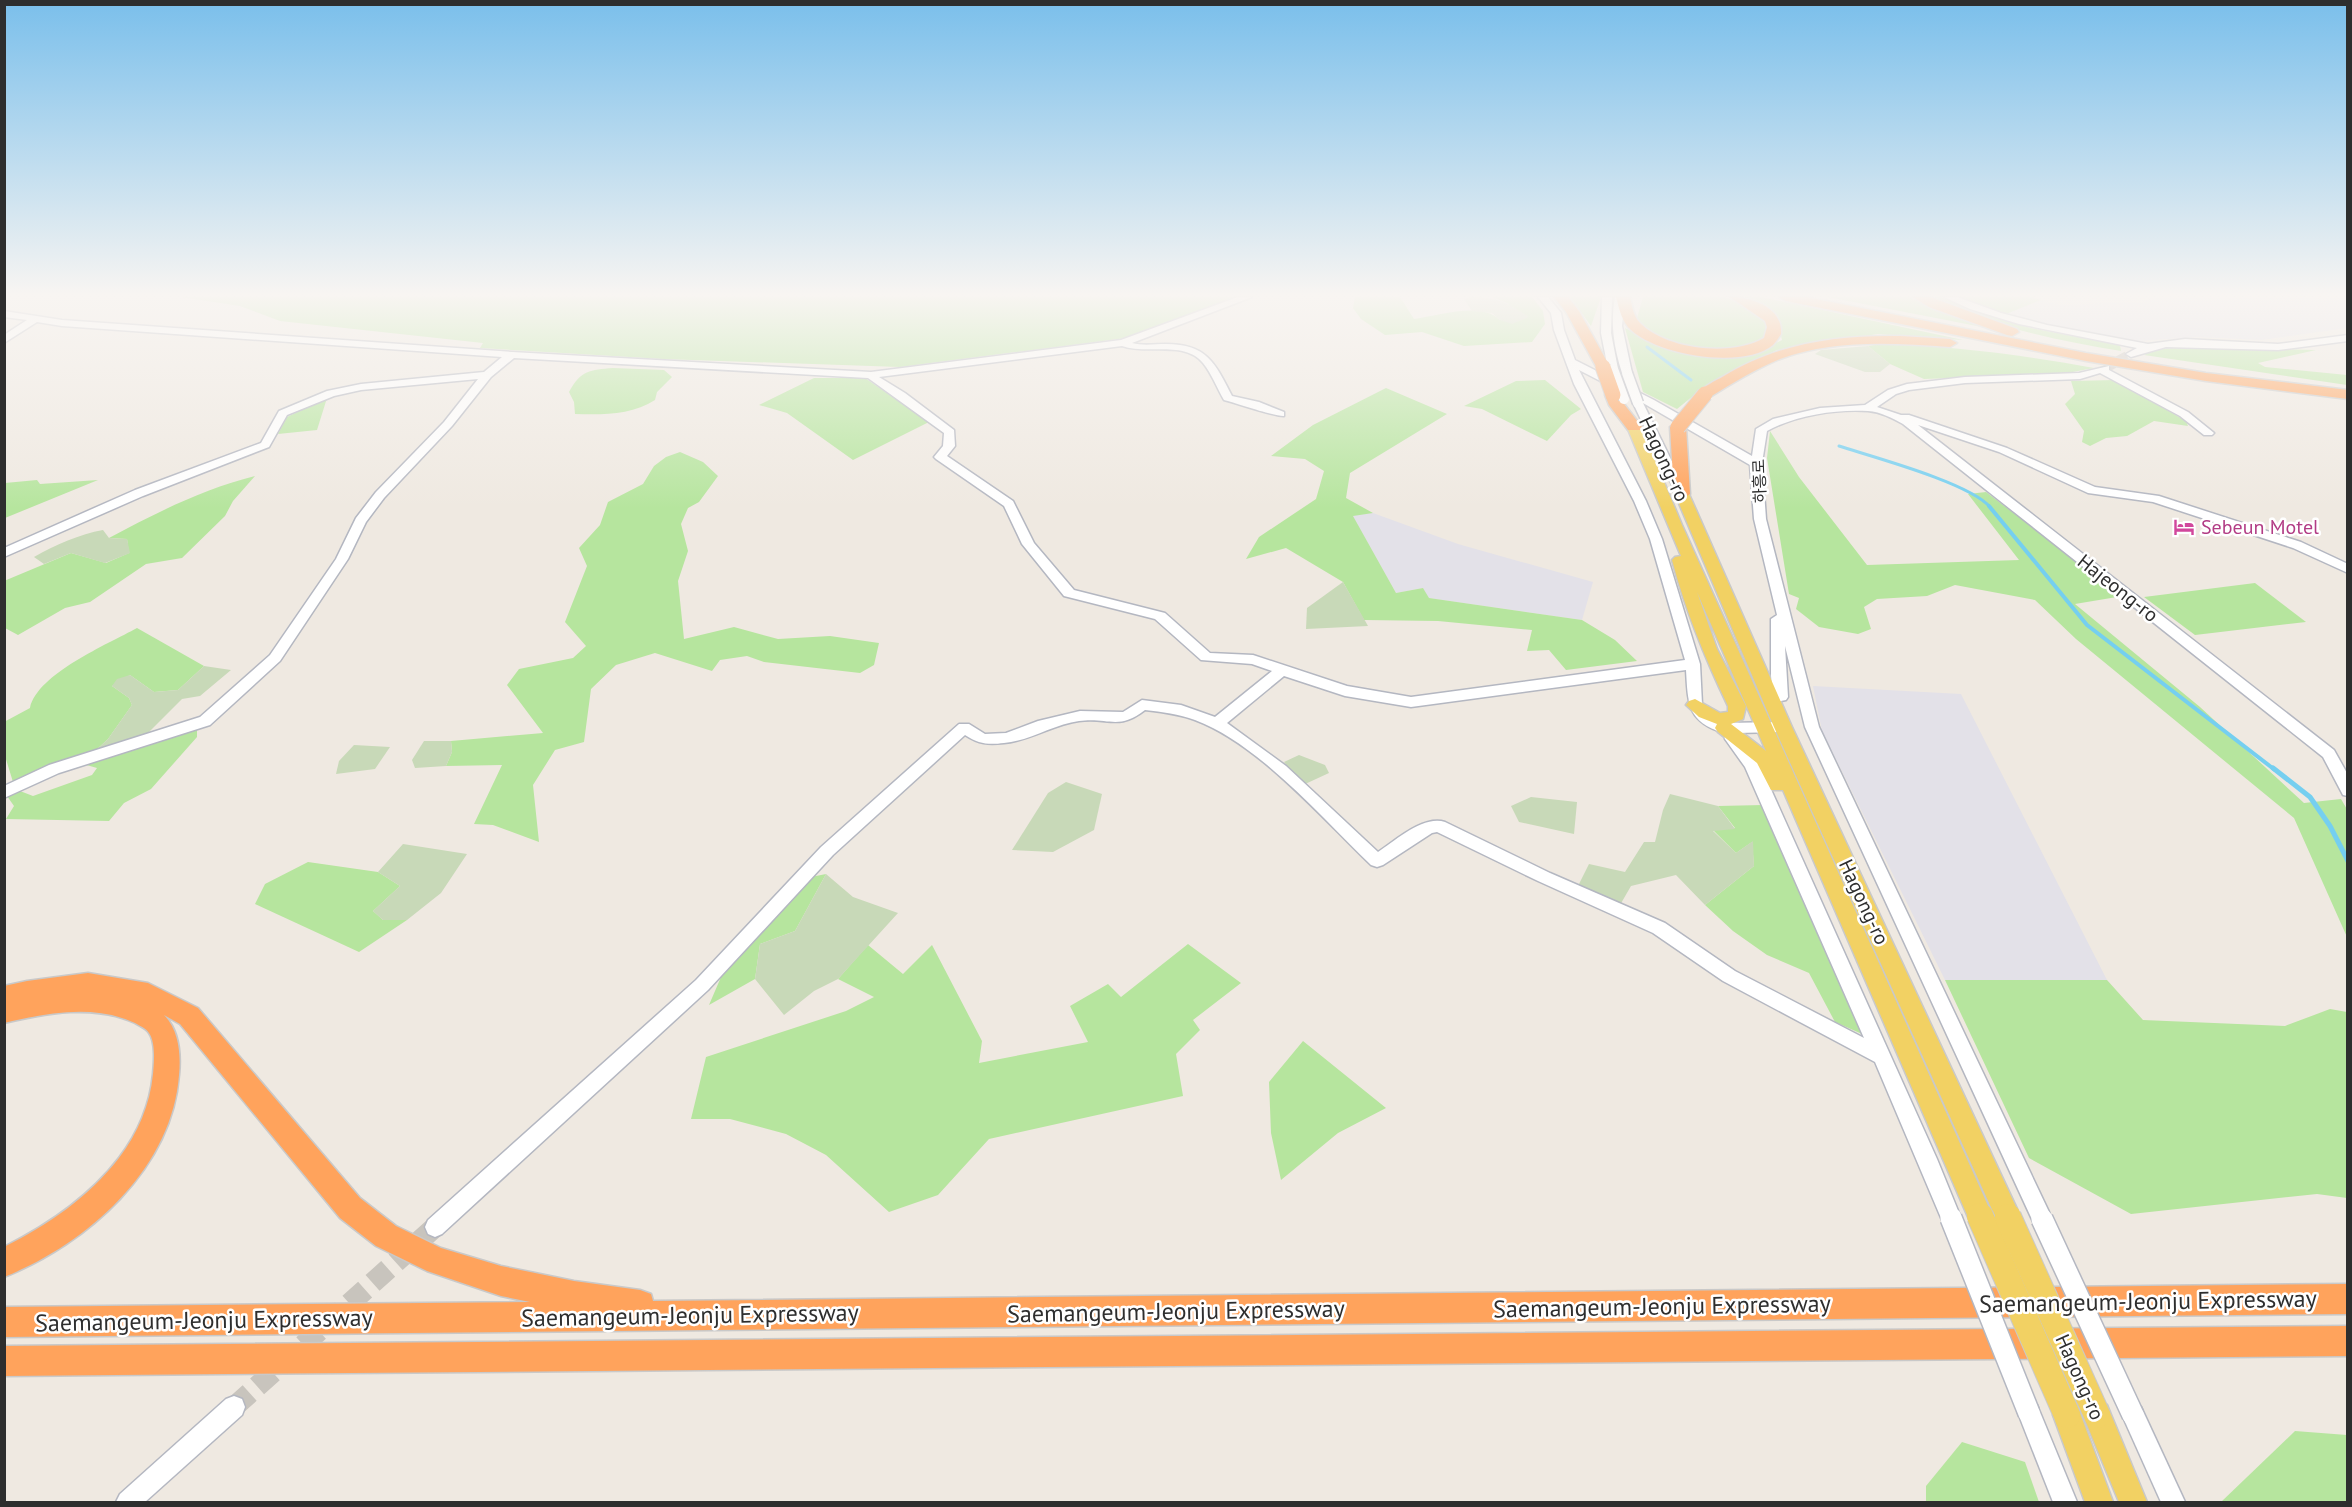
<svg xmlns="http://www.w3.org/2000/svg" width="2352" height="1507" font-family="'PT Sans','Noto Sans KR',sans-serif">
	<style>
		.industrial { fill: #e3e1e8 }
		.green { fill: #b6e59e }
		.cemetery { fill: #c8d9b8 }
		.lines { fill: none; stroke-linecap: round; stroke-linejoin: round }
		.stream-far2 { stroke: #75cff0; stroke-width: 3 }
		.stream-far1 { stroke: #75cff0; stroke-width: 4 }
		.stream { stroke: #75cff0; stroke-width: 5 }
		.minor-tunnel-far1 { stroke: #c8c4bd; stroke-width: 10; stroke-dasharray: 10 5; stroke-linecap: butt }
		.minor-tunnel { stroke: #c8c4bd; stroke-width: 21; stroke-dasharray: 21 10; stroke-linecap: butt }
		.minor-casing { stroke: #b4b7c1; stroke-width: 3 }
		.major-casing { stroke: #c9c9c9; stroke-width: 3 }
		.highway-casing { stroke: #c9c9c9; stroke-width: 3 }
		.minor { fill: #fff; fill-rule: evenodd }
		.major { fill: #f2d163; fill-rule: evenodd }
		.highway { fill: #ffa35c; fill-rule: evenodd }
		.minor-bridge-far1-casing { stroke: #b4b7c1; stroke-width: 13; stroke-linecap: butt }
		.minor-bridge-casing { stroke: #b4b7c1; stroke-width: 24; stroke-linecap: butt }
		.major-bridge-casing { stroke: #c9c9c9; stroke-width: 28; stroke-linecap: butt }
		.highway-bridge-casing { stroke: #c9c9c9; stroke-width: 17; stroke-linecap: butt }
		.minor-bridge-far1 { stroke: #fff; stroke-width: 10 }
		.minor-bridge { stroke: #fff; stroke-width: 21 }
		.major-bridge { stroke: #f2d163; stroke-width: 26 }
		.highway-bridge { stroke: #ffa35c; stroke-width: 15 }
		.labels { text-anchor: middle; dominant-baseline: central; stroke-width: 5; stroke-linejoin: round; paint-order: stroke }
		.far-street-label { font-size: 16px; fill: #2e2e2e; stroke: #fff }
		.street-label { font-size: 20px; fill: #2e2e2e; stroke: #fff }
		.hotel-label { font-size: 20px; fill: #b23c85; stroke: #fff; text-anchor: start }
		.near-street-label { font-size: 24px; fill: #2e2e2e; stroke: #fff }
	</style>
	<rect width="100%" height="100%" fill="#efe9e1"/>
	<g class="industrial">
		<polygon points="2158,297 2347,297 2347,328 2261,340 2198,337 2137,341 2038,324 2006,314 2041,300 2061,305 2142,302"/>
		<polygon points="1373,513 1458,544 1593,582 1582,620 1428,598 1423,588 1396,593 1352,515"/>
		<polygon points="1813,686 1961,694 2107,980 1945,980 1822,731"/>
	</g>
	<g class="green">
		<polygon points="181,297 1241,297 1134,337 900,367 663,359 480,348 483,343 280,321 240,306"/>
		<path d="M1355 297H1400L1414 319C1439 316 1480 301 1500 320L1509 304 1492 297H1532L1543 311 1545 324 1532 342 1464 346 1422 332 1385 335 1361 319 1353 308Z"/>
		<polygon points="1570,297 1601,297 1591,326"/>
		<path d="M1643 297H1725L1753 310 1766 324 1764 337C1737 355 1677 350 1649 332 1645 329 1640 322 1637 318Z"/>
		<polygon points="1744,297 1761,297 1963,340 1878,334 1777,350 1709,383 1677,409 1643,392 1625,328 1657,344 1697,357 1748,357 1782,340 1776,314"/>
		<polygon points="1828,297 1910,297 1930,307 1987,328"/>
		<path d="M1927 297H1941L1972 310 2031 328 2120 345 2121 351C2055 340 1988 326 1927 297Z"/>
		<polygon points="1956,297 2032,297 2041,300 2006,314 1988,310"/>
		<path d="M1882 344C1954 346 2023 355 2094 368L2062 374 1924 379 1890 364 1868 346Z"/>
		<polygon points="2200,347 2316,350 2258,363 2265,367 2347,375 2347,385 2144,355 2158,349"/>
		<path d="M613 368 664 370 672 377 657 392 655 400C632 415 602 415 575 414L574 402 569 392C581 370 590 370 613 368Z"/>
		<polygon points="814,378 865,378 929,422 853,460 787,413 759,405"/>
		<polygon points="1545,380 1581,409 1571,415 1547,441 1482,409 1464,406 1516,381"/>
		<polygon points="2115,380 2186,421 2188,426 2154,421 2127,436 2106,438 2090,446 2082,442 2084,431 2065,404 2075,394 2071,381"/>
		<polygon points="1386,388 1447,414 1350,473 1346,498 1373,513 1353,516 1396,593 1423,588 1429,598 1582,620 1615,640 1637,661 1566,670 1549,650 1527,651 1532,630 1438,621 1364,620 1343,582 1286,548 1246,559 1259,537 1316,499 1324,471 1305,459 1271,456 1313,425"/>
		<polygon points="327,398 317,430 278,434 287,417"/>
		<polygon points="1770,431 1799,477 1867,565 2019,560 1968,494 1986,492 2123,596 2075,604 2200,707 2304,803 2341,799 2348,811 2347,937 2294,818 2076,639 2035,600 1955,585 1927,596 1877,599 1864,607 1871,629 1858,634 1819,627 1796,609 1799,598 1789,594 1767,458"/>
		<polygon points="680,452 703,462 718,476 699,502 688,508 681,524 688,551 678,581 684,639 734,627 778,639 830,636 879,643 874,665 860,673 764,662 747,656 720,660 712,671 655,653 616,665 591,689 584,742 555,750 533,785 539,842 493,825 474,824 502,765 446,766 452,752 451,741 543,733 507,685 519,669 573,658 586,646 565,622 587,566 579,548 600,525 608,502 643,484 654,466 666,457"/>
		<path d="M255 476 233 501 225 516 182 558 146 564 90 602 65 608 18 635 5 628 4 581 71 553 106 563 129 553 127 539 109 538C156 513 203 489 255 476Z"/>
		<polygon points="37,480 40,484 98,480 5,518 5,483"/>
		<polygon points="2255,583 2306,622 2195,635 2144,597"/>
		<path d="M137 628 204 666 178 690 154 692 130 675 112 686 129 698 132 705 108 739 96 750 13 782 5 756 4 722 30 708C37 674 108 644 137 628Z"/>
		<polygon points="197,728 197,737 151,789 124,803 109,821 6,819 14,806 7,796 20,791 33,796 92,775 97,768 83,764"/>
		<polygon points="1763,805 1862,1034 1835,1022 1809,973 1767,955 1733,931 1705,905 1754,866 1752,842 1736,853 1713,830 1735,828 1718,806"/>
		<polygon points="308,862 378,872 400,886 373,911 383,920 407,920 359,952 255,904 265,884"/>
		<polygon points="826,874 795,931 760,944 755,979 709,1005 721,977 811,877"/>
		<polygon points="1188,944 1241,983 1193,1020 1200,1030 1176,1054 1183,1096 989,1139 938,1195 889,1212 826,1155 786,1134 730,1119 691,1119 706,1057 846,1011 874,997 838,979 868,945 903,974 932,945 982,1041 979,1063 1088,1042 1070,1006 1108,984 1121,997"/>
		<polygon points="1945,980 2107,980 2143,1020 2285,1026 2330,1009 2347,1012 2347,1198 2317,1194 2131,1214 2029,1158"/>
		<polygon points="1303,1041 1386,1108 1338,1133 1281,1180 1271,1133 1269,1082"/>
		<polygon points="2295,1431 2347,1435 2347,1502 2221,1502"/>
		<polygon points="1962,1442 2025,1462 2039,1502 1926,1502 1926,1486"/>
	</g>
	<g class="cemetery">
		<path d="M1471 297C1497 297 1508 303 1529 317L1512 324 1500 320 1492 313 1472 311 1464 299Z"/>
		<polygon points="1868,346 1890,364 1880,372 1865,372 1815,354 1821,350"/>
		<path d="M103 530 109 538 127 539 130 553 105 563 71 553 44 564 34 557C55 545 80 534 103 530Z"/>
		<polygon points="1343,582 1368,626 1306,629 1307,608"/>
		<polygon points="204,666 231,670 200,696 182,699 145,736 96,750 108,739 132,705 129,698 112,686 117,679 130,675 154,692 178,690"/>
		<polygon points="424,741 451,741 452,752 446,766 415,768 412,760"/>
		<polygon points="354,745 390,747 375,769 336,774 339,761"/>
		<polygon points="1299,755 1325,765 1329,773 1303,785 1284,762"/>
		<polygon points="1066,782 1102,794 1094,830 1053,852 1012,850 1048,793"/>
		<polygon points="1670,794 1718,806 1735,829 1713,831 1736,853 1753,841 1754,866 1705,905 1676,875 1631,886 1620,905 1577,888 1589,864 1625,872 1644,842 1655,842 1663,810"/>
		<polygon points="1531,797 1577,802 1574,834 1519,822 1511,806"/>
		<polygon points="403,844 467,854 441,893 407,920 383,920 373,911 400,886 378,872"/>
		<polygon points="826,874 853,897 898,913 838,979 814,991 784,1015 755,979 760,944 795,931"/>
	</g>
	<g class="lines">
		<g class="stream-far2">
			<polyline points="1647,347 1691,380"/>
			<path d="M1839 446C1873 457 1970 483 1990 507"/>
		</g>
		<polyline class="stream-far1" points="1989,506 2087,625 2275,770"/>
		<polyline class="stream" points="2273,768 2310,797 2330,826 2348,861"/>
		<polyline class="minor-tunnel-far1" points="2105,368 2131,354"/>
		<polyline class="minor-tunnel" points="234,1407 435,1227"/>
		<g class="minor-casing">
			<g id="minor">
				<path d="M1238 297H1252L1132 343C1143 346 1155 344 1166 344 1207 344 1215 363 1232 396L1259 402 1284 412V416C1276 417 1236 403 1224 400 1217 388 1212 374 1203 363 1184 340 1147 355 1122 346L879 377 905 393 954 430 955 446 947 456 1013 501 1034 543 1074 590 1165 613 1210 653 1253 655 1347 686 1411 697 1685 660 1650 539 1634 501 1574 384 1554 330 1551 313 1538 297H1548L1561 313 1564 330 1575 360 1654 400 1752 456 1756 429 1773 419 1820 408 1865 405 1888 390 1907 384 1965 377 2079 373 2109 366V370L2188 412 2214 433 2212 435H2204L2180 416 2100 373 2080 379 1965 383 1909 390 1896 394 1877 407 1901 415H1909L2007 448 2095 487 2159 496 2301 542 2348 564V573L2293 548 2153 502 2088 493 1999 452 1918 425 2334 750 2348 775V796L2343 795 2323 757 1903 424C1892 418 1881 412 1868 411 1836 409 1796 415 1767 431L1762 463 1766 519 1819 727 2049 1212 2052 1219 2049 1226 2042 1229 2035 1226 1805 727 1785 646 1788 697 1786 700 1771 703 1764 698 1766 695 1773 693 1771 676V619L1777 615 1754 519 1750 465 1643 403 1688 494 1686 497H1678L1633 403 1637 400 1579 370 1646 501 1662 539 1700 664 1702 704 1710 715 1726 723 1783 722 1790 727 1783 732 1736 733 1760 765 1937 1159 1961 1218 1958 1225 1951 1228 1944 1225 1875 1062 1723 981 1653 933 1538 881 1437 832 1432 833 1383 865 1377 867 1371 865C1322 818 1259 744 1195 720 1179 714 1162 712 1145 710 1118 731 1109 717 1079 721 1054 724 1030 741 1004 743 988 745 979 744 965 735L833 855 708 990 442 1234 435 1237 428 1234 425 1227 428 1220 696 980 821 847 959 724H969L985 734 1006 733 1038 721 1080 711 1123 712 1142 700 1181 705 1215 717 1272 671 1252 664 1201 660 1155 619 1064 596 1022 544 1004 506 936 459 934 457 943 446 944 433 868 378 514 358 491 377 452 426 384 498 366 522 348 559 280 661 210 725 59 773 4 798V786L49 765 200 717 270 655 336 559 356 518 376 492 444 422 478 379 361 390 334 396 287 415 269 447 143 496 4 557V548L135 490 261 443 279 411 327 391 361 384 484 372 502 357 62 326 37 322 4 343V335L27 320 4 317V311L62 320 512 352 871 372 1121 340ZM1686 670C1688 703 1687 722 1724 733L1725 739 1745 767 1864 1038 1735 971 1665 923 1550 873 1445 822C1423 815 1395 841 1378 852L1286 766 1227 723 1284 676 1345 696 1411 707Z"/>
				<polygon points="1602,297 1612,297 1611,333 1618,369 1613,372 1608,369 1601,333"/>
				<path d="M1615 297H1625L1622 326 1632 373 1627 376 1622 373C1614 347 1610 324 1615 297Z"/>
				<polygon points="1944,297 1957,297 2001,313 2047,325 2148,344 2185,339 2278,344 2348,335 2348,341 2278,350 2166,347 2131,357 2126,354 2137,348 2019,324 1970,309"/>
				<polygon points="234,1396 242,1399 245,1407 242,1415 145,1502 116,1502 120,1494 226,1399"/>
				<polygon points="2029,1402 2037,1405 2077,1502 2053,1502 2018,1413 2021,1405"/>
				<polygon points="2133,1404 2141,1407 2185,1502 2161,1502 2122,1415 2125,1407"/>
			</g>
		</g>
		<g class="major-casing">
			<g id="major">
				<path d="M1634 423 1641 427 1682 525 1989 1208 1992 1216 1989 1224 1980 1228 1971 1224 1783 790H1771L1757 763 1718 732 1715 728 1717 724 1699 717 1686 705 1689 701 1695 699 1720 713 1728 712V706C1705 658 1686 612 1672 560L1675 557 1681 556 1627 427ZM1697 592 1766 751 1731 724 1743 719 1746 706 1717 649Z"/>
				<polygon points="1682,490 1689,494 1792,727 2017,1209 2020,1217 2017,1225 2008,1229 1999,1225 1774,727 1675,494"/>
				<polygon points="2067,1401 2077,1405 2113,1502 2085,1502 2053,1415 2057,1405"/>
				<polygon points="2097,1401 2107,1405 2147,1502 2119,1502 2083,1415 2087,1405"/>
			</g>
		</g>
		<g class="highway-casing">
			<g id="highway">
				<polygon points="1554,297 1568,297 1579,311 1610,367 1608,370 1598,370 1566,312"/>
				<path d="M1616 297H1630C1632 305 1633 316 1640 323 1667 350 1732 357 1764 338L1767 327 1765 321 1730 297C1751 297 1783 307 1781 334 1779 337 1776 342 1773 345 1743 370 1653 355 1628 327 1621 318 1619 308 1616 297Z"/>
				<polygon points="1779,297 1806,297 2086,353 2206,373 2348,390 2348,399 2206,381 2086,361 1786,301"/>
				<polygon points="1913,297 1930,297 2017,329 2019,332 2012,336 2007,335 1929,307"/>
				<path d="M1900 336 1950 339 1957 343 1950 347C1894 343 1833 339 1780 359 1755 369 1733 383 1710 397L1705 399 1697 394C1704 386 1715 381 1724 376 1778 343 1838 335 1900 336Z"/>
				<polygon points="1613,390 1618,392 1624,404 1642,427 1640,430 1628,430 1609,405 1605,395"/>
				<polygon points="1678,422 1686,427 1690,494 1682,499 1674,494 1670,427"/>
				<path d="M88 973 148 983 198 1008 360 1198 396 1226 441 1248 501 1266 574 1281 640 1290 651 1294 653 1301 2348 1284V1314L4 1337V1307L530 1302 501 1296 427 1271 376 1246 340 1218 180 1024 164 1015C179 1030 181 1055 179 1075 172 1169 87 1244 4 1277V1247C48 1225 89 1197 119 1158 138 1133 150 1105 153 1074 154 1063 156 1043 149 1033 146 1028 140 1026 135 1023 94 1004 47 1013 4 1023V986L27 981Z"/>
				<polygon points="2348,1326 2348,1356 4,1376 4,1346"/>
			</g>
		</g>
		<use href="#minor" class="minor"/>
		<use href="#major" class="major"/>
		<use href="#highway" class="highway"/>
		<g class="minor-bridge-far1-casing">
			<g id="minor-bridge-far1">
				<polyline points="1613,369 1624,399"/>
				<polyline points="1627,373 1638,403"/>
			</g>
		</g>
		<g class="minor-bridge-casing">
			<g id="minor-bridge">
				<polyline points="1951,1218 2029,1413"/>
				<polyline points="2042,1219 2133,1415"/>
			</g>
		</g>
		<g class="major-bridge-casing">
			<g id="major-bridge">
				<polyline points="1980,1216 2067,1415"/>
				<polyline points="2008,1217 2097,1415"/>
			</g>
		</g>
		<g class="highway-bridge-casing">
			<g id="highway-bridge">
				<polyline points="1603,367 1613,395"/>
				<polyline points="1678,427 1705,394"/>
			</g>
		</g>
		<use href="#minor-bridge-far1" class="minor-bridge-far1"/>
		<use href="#minor-bridge" class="minor-bridge"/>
		<use href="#major-bridge" class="major-bridge"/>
		<use href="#highway-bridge" class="highway-bridge"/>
	</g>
	<linearGradient id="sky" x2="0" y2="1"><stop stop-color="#7abfeb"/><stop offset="0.58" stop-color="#f8f5f2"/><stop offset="1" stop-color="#f8f5f2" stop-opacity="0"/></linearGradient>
	<rect width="2352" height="508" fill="url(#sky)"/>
	<defs>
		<g id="hotel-bare" transform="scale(1.62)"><path d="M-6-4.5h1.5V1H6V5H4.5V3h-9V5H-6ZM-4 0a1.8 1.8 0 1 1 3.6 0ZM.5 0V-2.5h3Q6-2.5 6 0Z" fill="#d1479c" stroke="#fff" stroke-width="2.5" paint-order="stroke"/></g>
	</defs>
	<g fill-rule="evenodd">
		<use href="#hotel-bare" x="2184" y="527"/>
	</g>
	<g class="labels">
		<g class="far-street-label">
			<text transform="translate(1759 481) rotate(-92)">하흥로</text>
		</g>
		<g class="street-label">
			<text transform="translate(1664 459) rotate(65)">Hagong-ro</text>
			<text transform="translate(2118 588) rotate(38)">Hajeong-ro</text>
			<text transform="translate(1864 902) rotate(65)">Hagong-ro</text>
			<text transform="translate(2080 1377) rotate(66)">Hagong-ro</text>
		</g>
		<g class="hotel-label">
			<text x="2201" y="527">Sebeun Motel</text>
		</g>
		<g class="near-street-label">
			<text transform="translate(2148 1301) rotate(-1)">Saemangeum-Jeonju Expressway</text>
			<text transform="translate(1662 1306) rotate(-1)">Saemangeum-Jeonju Expressway</text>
			<text transform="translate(1176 1311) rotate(-1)">Saemangeum-Jeonju Expressway</text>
			<text transform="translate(690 1315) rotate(-1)">Saemangeum-Jeonju Expressway</text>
			<text transform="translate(204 1320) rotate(-1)">Saemangeum-Jeonju Expressway</text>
		</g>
	</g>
	<rect width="2352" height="1507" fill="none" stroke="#2e2e2e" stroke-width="12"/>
</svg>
